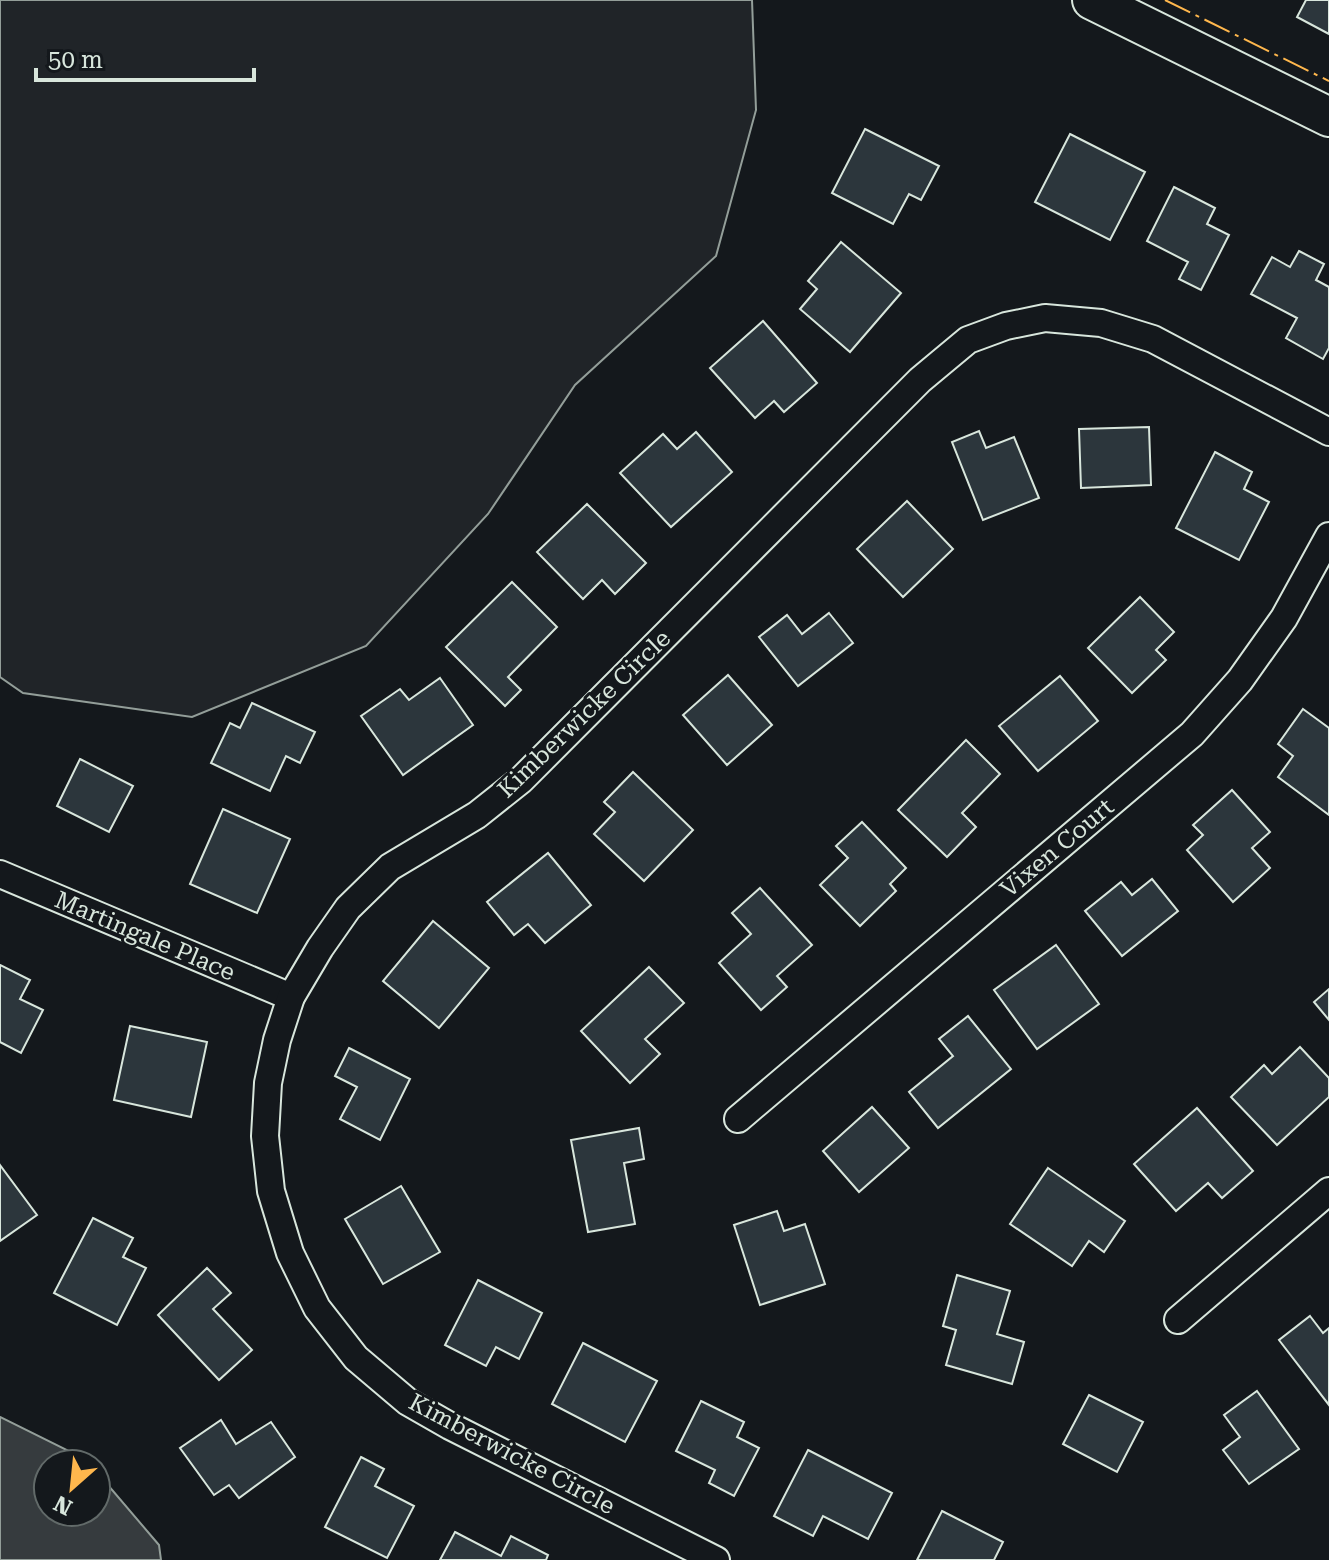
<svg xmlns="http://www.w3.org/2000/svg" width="1329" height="1560" font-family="'Roboto Serif',serif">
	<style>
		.green { fill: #202428; stroke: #939e99; stroke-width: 2 }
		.water { fill: #363b3e; stroke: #939e99; stroke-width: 2 }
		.building { fill: #2c363c; stroke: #d8e6dc; stroke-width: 2 }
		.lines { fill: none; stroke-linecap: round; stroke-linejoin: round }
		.street-casing { stroke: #d8e6dc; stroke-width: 30 }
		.secondary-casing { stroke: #d8e6dc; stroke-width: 42 }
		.street { stroke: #14181c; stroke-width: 26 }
		.secondary { stroke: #14181c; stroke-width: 38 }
		.power { stroke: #ffb74d; stroke-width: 2; stroke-dasharray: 28 6 4 6; stroke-linecap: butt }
		.labels { text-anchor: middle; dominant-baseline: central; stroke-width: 6; stroke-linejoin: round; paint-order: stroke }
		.street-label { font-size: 24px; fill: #d8e6dc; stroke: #14181c }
	</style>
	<rect width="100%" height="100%" fill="#14181c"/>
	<polygon class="green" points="0,0 752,0 756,110 716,256 575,385 488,514 366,646 192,717 23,693 0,677"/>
	<polygon class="water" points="0,1417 85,1459 90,1464 48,1464 48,1512 96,1512 96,1471 159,1545 161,1560 0,1560"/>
	<g class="building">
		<polygon points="1306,0 1329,0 1329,34 1297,17"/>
		<polygon points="865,129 939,166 921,200 909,194 893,224 832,193"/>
		<polygon points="1070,134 1145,172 1110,240 1035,202"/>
		<polygon points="1174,187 1215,208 1207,224 1229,235 1201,290 1179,279 1188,262 1147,241"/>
		<polygon points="841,242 901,293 850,352 800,309 817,289 808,281"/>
		<polygon points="1299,251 1324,264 1316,280 1329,287 1329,348 1323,359 1286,338 1297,318 1251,294 1272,257 1290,267"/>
		<polygon points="763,321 817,383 784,412 774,401 755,418 710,368"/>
		<polygon points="1149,427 1151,485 1081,488 1079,429"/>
		<polygon points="979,431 986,448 1014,437 1039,498 983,520 952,442"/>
		<polygon points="696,432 732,472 671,527 620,473 663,434 677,449"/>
		<polygon points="1215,452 1252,472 1244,489 1269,502 1239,560 1176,528"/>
		<polygon points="907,501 953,549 903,597 857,549"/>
		<polygon points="587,504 646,563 615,594 602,580 583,599 537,552"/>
		<polygon points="512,582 557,627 508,677 521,690 505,706 446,647"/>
		<polygon points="1140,597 1174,632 1156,650 1166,660 1132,693 1088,648"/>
		<polygon points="829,613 853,643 798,686 759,637 787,615 802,634"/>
		<polygon points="728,675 772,725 727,765 683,715"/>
		<polygon points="1060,676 1098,721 1038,771 999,726"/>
		<polygon points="440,678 473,725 403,775 361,716 400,689 409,700"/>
		<polygon points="252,703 315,732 300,763 286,756 270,791 211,763 230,723 240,728"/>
		<polygon points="1303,709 1329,728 1329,815 1278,777 1293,756 1278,744"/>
		<polygon points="966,740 1000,774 962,813 976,827 947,857 898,810"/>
		<polygon points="80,759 133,786 109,832 57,806"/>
		<polygon points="633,772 693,830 644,881 594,834 615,812 604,802"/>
		<polygon points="1232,790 1270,832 1252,848 1270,868 1233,902 1187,850 1203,835 1193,825"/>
		<polygon points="223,809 290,839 257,913 190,884"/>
		<polygon points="862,822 906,868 890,884 896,891 860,926 820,885 848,858 836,846"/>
		<polygon points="548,853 591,905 545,943 528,924 514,935 487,902"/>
		<polygon points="1152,879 1178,911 1122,956 1085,911 1121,882 1132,895"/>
		<polygon points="760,888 812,945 777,976 787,987 761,1010 719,963 751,934 732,913"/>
		<polygon points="433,921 489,968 439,1028 383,981"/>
		<polygon points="1056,945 1099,1004 1037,1049 994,990"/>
		<polygon points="0,965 30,980 20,999 43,1010 21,1053 0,1042"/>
		<polygon points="649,967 684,1003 645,1039 660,1054 630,1083 581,1031"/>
		<polygon points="1329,989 1329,1020 1314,1002"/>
		<polygon points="968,1016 1011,1069 938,1128 909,1092 953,1056 939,1039"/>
		<polygon points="130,1026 207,1042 191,1117 114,1100"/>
		<polygon points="1300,1047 1329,1078 1329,1097 1277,1145 1231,1097 1264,1065 1272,1074"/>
		<polygon points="349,1048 410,1079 380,1140 340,1119 357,1087 335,1076"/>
		<polygon points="872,1107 909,1148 859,1192 823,1151"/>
		<polygon points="1197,1108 1253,1171 1222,1198 1208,1183 1176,1211 1134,1164"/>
		<polygon points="639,1128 644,1159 624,1163 635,1224 588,1232 571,1140"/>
		<polygon points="0,1165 37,1215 0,1241"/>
		<polygon points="1048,1168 1125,1221 1104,1252 1089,1241 1072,1266 1010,1224"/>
		<polygon points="401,1186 440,1252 383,1284 345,1219"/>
		<polygon points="777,1211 784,1231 805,1224 825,1284 760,1305 734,1225"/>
		<polygon points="93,1218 133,1238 123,1257 146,1268 117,1325 54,1293"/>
		<polygon points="207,1268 231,1293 213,1309 252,1350 219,1380 158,1315"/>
		<polygon points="957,1275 1010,1291 997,1334 1024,1342 1012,1384 946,1365 956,1330 943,1326"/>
		<polygon points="478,1280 542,1313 519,1359 496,1347 486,1366 445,1345"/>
		<polygon points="1310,1316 1323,1333 1329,1328 1329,1405 1279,1340"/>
		<polygon points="583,1343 657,1381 625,1442 552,1404"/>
		<polygon points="1257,1391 1299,1449 1249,1484 1223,1450 1240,1437 1224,1415"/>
		<polygon points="1089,1395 1143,1422 1117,1472 1063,1444"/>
		<polygon points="701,1401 744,1422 737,1437 759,1448 734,1496 709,1483 715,1470 676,1451"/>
		<polygon points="221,1420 236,1444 271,1422 295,1457 239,1498 229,1485 214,1495 180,1448"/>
		<polygon points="808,1450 892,1493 868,1539 823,1516 813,1536 774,1516"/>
		<polygon points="361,1457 384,1469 375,1486 414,1506 387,1558 325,1527"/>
		<polygon points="942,1511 1003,1542 994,1560 917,1560"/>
		<polygon points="455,1532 501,1556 511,1536 548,1555 546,1560 440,1560"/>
	</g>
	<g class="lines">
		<g class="street-casing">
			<g id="street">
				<polyline points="0,874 291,997"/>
				<polyline points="738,1119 1192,734 1240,680 1284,618 1329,536"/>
				<polyline points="1178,1320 1329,1191"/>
				<polyline points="716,1560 450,1426 408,1402 356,1358 317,1308 290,1253 271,1191 265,1136 268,1083 277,1040 291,997 320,948 348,908 390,867 477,815 521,780 920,380 968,340 1006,326 1045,318 1101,323 1153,339 1329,432"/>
			</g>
		</g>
		<g class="secondary-casing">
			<polyline id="secondary" points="1092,0 1329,117"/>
		</g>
		<use href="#street" class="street"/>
		<use href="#secondary" class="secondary"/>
		<polyline class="power" points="1165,0 1329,81"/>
	</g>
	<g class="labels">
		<g class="street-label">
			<text transform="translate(584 714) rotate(-44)">Kimberwicke Circle</text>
			<text transform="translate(1057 848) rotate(-40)">Vixen Court</text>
			<text transform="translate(145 936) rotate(23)">Martingale Place</text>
			<text transform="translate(512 1454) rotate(28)">Kimberwicke Circle</text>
		</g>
	</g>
	<g transform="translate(72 1488) rotate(207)"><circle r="38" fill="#14181c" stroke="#626a69" stroke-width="2"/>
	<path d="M0-6L14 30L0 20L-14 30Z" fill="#ffb74d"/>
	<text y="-12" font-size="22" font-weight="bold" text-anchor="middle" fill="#d8e6dc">N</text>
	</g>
	<path d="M36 68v12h218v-12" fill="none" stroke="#d8e6dc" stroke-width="4"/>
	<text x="48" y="68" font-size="24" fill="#d8e6dc" stroke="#14181c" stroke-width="6" paint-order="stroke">50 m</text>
</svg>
